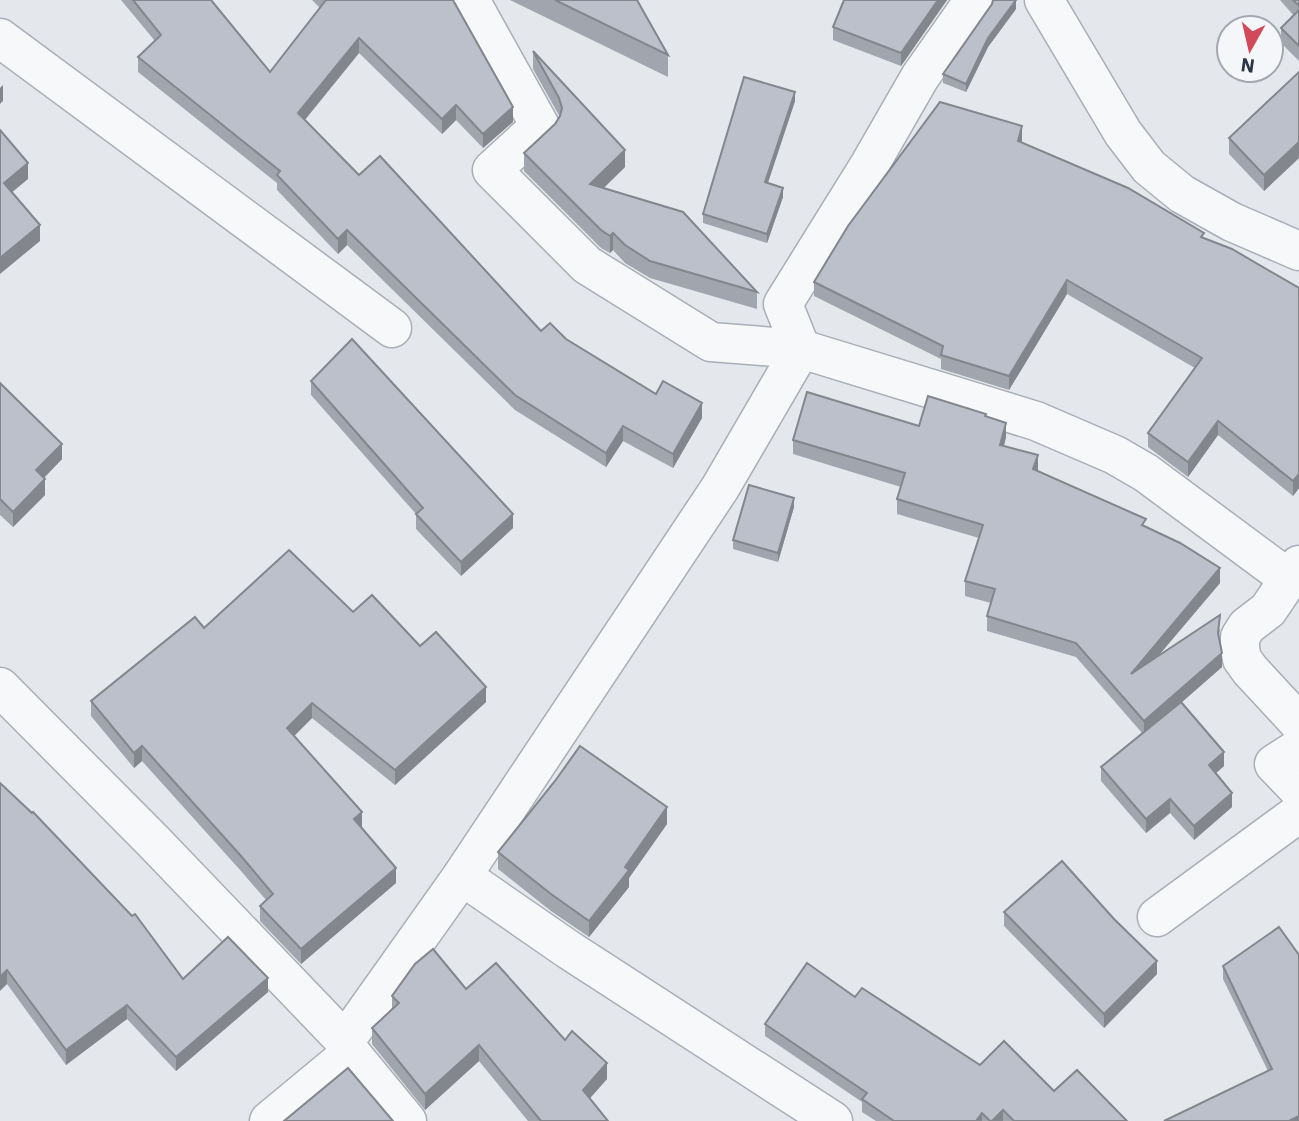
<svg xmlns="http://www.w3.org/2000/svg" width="1299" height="1121" font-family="'IBM Plex Sans',sans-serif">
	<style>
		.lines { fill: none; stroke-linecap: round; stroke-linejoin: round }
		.minor-casing { stroke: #a9aeb7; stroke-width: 41 }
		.minor { stroke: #f7f8fa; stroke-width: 38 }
		.wall { fill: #a1a5ae }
		.shaded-wall { fill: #83868d }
		.building { fill: #bbc0ca; stroke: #83868d; stroke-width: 2 }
	</style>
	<rect width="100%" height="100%" fill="#e4e7ec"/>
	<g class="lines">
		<g class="minor-casing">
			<g id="minor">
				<polyline points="470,0 540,126 492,170 587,265 711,342 801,349 1036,421 1115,455 1146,473 1289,579 1299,565"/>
				<polyline points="1044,0 1123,133 1149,167 1182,194 1232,222 1299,251"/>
				<polyline points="0,38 392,328"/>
				<polyline points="1289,579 1268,610 1247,626 1240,637 1240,648 1242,659 1250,670 1299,723"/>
				<polyline points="0,687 154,842 345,1041 351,1053 407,1121"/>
				<polyline points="1299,748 1274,764 1299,790"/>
				<polyline points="462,876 569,950 833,1121"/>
				<polyline points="1157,917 1299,813"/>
				<polyline points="345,1041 462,876 720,488 801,349 783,304 870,164 920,77 974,0"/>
				<polyline points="269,1121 351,1053"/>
			</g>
		</g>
		<use href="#minor" class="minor"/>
	</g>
	<g class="wall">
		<polygon points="121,0 211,0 270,72 320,8 312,0 453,0 513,122 483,148 456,120 442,134 359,53 305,120 359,175 541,331 566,339 656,394 702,418 673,468 623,441 606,467 515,410 347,245 338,254 277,190 277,183 138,72 138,57 155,41"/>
		<polygon points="510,0 637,0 668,55 668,77"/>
		<polygon points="844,0 947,0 901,66 833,40 833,27"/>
		<polygon points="1280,0 1299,0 1299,61 1281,43 1281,28 1294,16"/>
		<polygon points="1016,9 988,47 966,92 943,83 943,74"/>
		<polygon points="533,51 625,167 604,188 757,292 757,309 650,278 625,263 613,250 610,253 601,248 524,171 524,153 555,124 560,117 533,69"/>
		<polygon points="1299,72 1299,158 1264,191 1229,154 1229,138"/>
		<polygon points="795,101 768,183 783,197 767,243 703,223 703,214"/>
		<polygon points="1022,141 1021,142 1299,288 1299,488 1293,496 1218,435 1188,477 1148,447 1148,433 1195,368 1067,294 1009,390 941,369 941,359 814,296 814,282"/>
		<polygon points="311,381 513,528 461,576 416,529 416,514 311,395"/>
		<polygon points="0,383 62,459 44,478 45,495 13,527 0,515"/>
		<polygon points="986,417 1006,437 1004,446 1037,471 1146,527 1220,583 1159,655 1220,629 1219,638 1222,667 1181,703 1224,766 1216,773 1232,807 1194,840 1170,813 1146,833 1101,781 1101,767 1142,733 1076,657 987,631 987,616 991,603 965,596 965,581 979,538 897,514 897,499 901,487 793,454 793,440 919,426"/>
		<polygon points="794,507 778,562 733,549 733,540"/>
		<polygon points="353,612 486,702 395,785 312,718 294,736 362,827 361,828 396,883 301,964 260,921 260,906 266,900 241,871 142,761 134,768 91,716 91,701 204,628"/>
		<polygon points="0,783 183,979 268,992 176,1071 127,1019 66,1065 7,984"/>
		<polygon points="667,824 629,878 629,887 589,937 551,911 498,869 498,852"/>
		<polygon points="1004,912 1157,974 1104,1028 1004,926"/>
		<polygon points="1223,966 1299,1121 1268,1071 1223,979"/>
		<polygon points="466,989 565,1040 607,1079 590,1098 608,1121 528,1121 479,1061 425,1110 372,1044 372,1028 392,1009 392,996"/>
		<polygon points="855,997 980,1065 1054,1091 1127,1121 876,1121 862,1112 862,1102 765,1036 765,1024"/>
	</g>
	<g class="shaded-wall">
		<polygon points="938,0 947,0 901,66 901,53"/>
		<polygon points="1016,0 1016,9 988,47 966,92 966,84 988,38"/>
		<polygon points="359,38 359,53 298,128 298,113"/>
		<polygon points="3,85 3,101 0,104 0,88"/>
		<polygon points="795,92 795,101 765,191 765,182"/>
		<polygon points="456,105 456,120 442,134 442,119"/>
		<polygon points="513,107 513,122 483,148 483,134"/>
		<polygon points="1022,126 1022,141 1018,155 1018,141"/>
		<polygon points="1299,142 1299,158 1264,191 1264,175"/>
		<polygon points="625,150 625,167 590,201 590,184"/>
		<polygon points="28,163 28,179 4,199 4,183"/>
		<polygon points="783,188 783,197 767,243 767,234"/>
		<polygon points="40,225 40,241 0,274 0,258"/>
		<polygon points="347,230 347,245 338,254 338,239"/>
		<polygon points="613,233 613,250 610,253 610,236"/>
		<polygon points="1067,280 1067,294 1009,390 1009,376"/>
		<polygon points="702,403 702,418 673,468 673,454"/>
		<polygon points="1218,421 1218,435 1188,477 1188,462"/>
		<polygon points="1006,423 1006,437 1000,460 1000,445"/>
		<polygon points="623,426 623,441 606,467 606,453"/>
		<polygon points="62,444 62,459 36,486 36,470"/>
		<polygon points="1038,455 1038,470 1033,484 1033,469"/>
		<polygon points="1299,474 1299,488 1293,496 1293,481"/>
		<polygon points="45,479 45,495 13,527 13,512"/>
		<polygon points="794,498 794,507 778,562 778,553"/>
		<polygon points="513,514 513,528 461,576 461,562"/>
		<polygon points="1220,568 1220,583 1131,688 1131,674"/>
		<polygon points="1222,653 1222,667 1144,735 1144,721"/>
		<polygon points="486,687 486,702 395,785 395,770"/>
		<polygon points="312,703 312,718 287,743 287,728"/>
		<polygon points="142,746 142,761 134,768 134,753"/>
		<polygon points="1224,752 1224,766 1209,779 1209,765"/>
		<polygon points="1232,793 1232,807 1194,840 1194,826"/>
		<polygon points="1170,799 1170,813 1146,833 1146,819"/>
		<polygon points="667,807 667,824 629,878 629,887 589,937 589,921"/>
		<polygon points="362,812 362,827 354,834 354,819"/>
		<polygon points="396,868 396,883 301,964 301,949"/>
		<polygon points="1157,961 1157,974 1104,1028 1104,1014"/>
		<polygon points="7,970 7,984 0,991 0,977"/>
		<polygon points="268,978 268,992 176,1071 176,1057"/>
		<polygon points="127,1005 127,1019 66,1065 66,1050"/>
		<polygon points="479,1045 479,1061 425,1110 425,1094"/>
		<polygon points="607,1063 607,1079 583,1106 583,1090"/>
		<polygon points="1003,1110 1003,1121 992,1121"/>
		<polygon points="982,1113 982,1121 976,1121"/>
		<polygon points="1299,1116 1299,1121 1289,1121"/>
	</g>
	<g class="building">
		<polygon points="133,0 211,0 270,72 326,0 453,0 513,107 483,134 456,105 442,119 359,38 298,113 359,175 380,156 541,331 550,323 566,339 656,394 663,381 702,403 673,454 623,426 606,453 515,395 347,230 338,239 277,175 280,171 138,57 161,35"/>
		<polygon points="555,0 637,0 668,55"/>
		<polygon points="844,0 938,0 901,53 833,27"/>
		<polygon points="993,0 1016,0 988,38 966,84 943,74 992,4"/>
		<polygon points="1293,0 1299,0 1299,6"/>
		<polygon points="1299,10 1299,46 1281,28"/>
		<polygon points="533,51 625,150 590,184 683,212 757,292 650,261 625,245 613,233 610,236 601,230 524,153 555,124 560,116 562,108 559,98"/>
		<polygon points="1299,72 1299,142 1264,175 1229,138"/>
		<polygon points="744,77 795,92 765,182 783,188 767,234 703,214"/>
		<polygon points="940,102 1022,126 1018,141 1128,188 1204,233 1201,237 1232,249 1299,288 1299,474 1293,481 1218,421 1188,462 1148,433 1202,358 1067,280 1009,376 941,355 943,346 814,282 848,226"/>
		<polygon points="0,130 28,163 4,183 40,225 0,258"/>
		<polygon points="352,339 513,514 461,562 416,514 423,508 311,381"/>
		<polygon points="0,383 62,444 36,470 45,479 13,512 0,499"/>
		<polygon points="807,392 919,426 928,396 986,414 985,416 1006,423 1000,445 1038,455 1033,469 1146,519 1142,525 1180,543 1220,568 1131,674 1220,615 1218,633 1222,653 1144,721 1076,643 987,616 995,589 965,581 983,525 897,499 905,473 793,440"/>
		<polygon points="749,485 794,498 778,553 733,540"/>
		<polygon points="289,550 353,612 372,595 420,646 436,632 486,687 395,770 312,703 287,728 362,812 354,819 396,868 301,949 260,906 273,894 241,856 142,746 134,753 91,701 195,617 204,628"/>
		<polygon points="1181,702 1224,752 1209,765 1232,793 1194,826 1170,799 1146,819 1101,767"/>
		<polygon points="580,746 667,807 625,867 629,870 589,921 551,894 498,852 555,781"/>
		<polygon points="0,783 32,813 33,812 132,916 135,914 183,979 228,937 268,978 176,1057 127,1005 66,1050 7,970 0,977"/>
		<polygon points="1062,861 1114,919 1157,961 1104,1014 1004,912"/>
		<polygon points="1279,927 1299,955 1299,1116 1289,1121 1164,1121 1272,1069 1223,966"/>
		<polygon points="433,949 466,989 496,963 565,1040 572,1031 607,1063 583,1090 608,1121 541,1121 479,1045 425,1094 372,1028 399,1003 392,996 415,964"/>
		<polygon points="807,963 855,997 862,988 980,1065 1004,1041 1054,1091 1077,1070 1127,1121 1014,1121 1003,1110 992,1121 990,1121 982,1113 976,1121 894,1121 862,1099 867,1093 765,1024"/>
		<polygon points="348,1068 393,1121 284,1121"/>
	</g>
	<g transform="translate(1250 49) rotate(188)"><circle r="33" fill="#f4f6f9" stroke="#a4a8b1" stroke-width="2"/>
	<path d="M0-5L12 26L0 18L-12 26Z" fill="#d1495b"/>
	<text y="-10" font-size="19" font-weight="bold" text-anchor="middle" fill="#2b3445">N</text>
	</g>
</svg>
